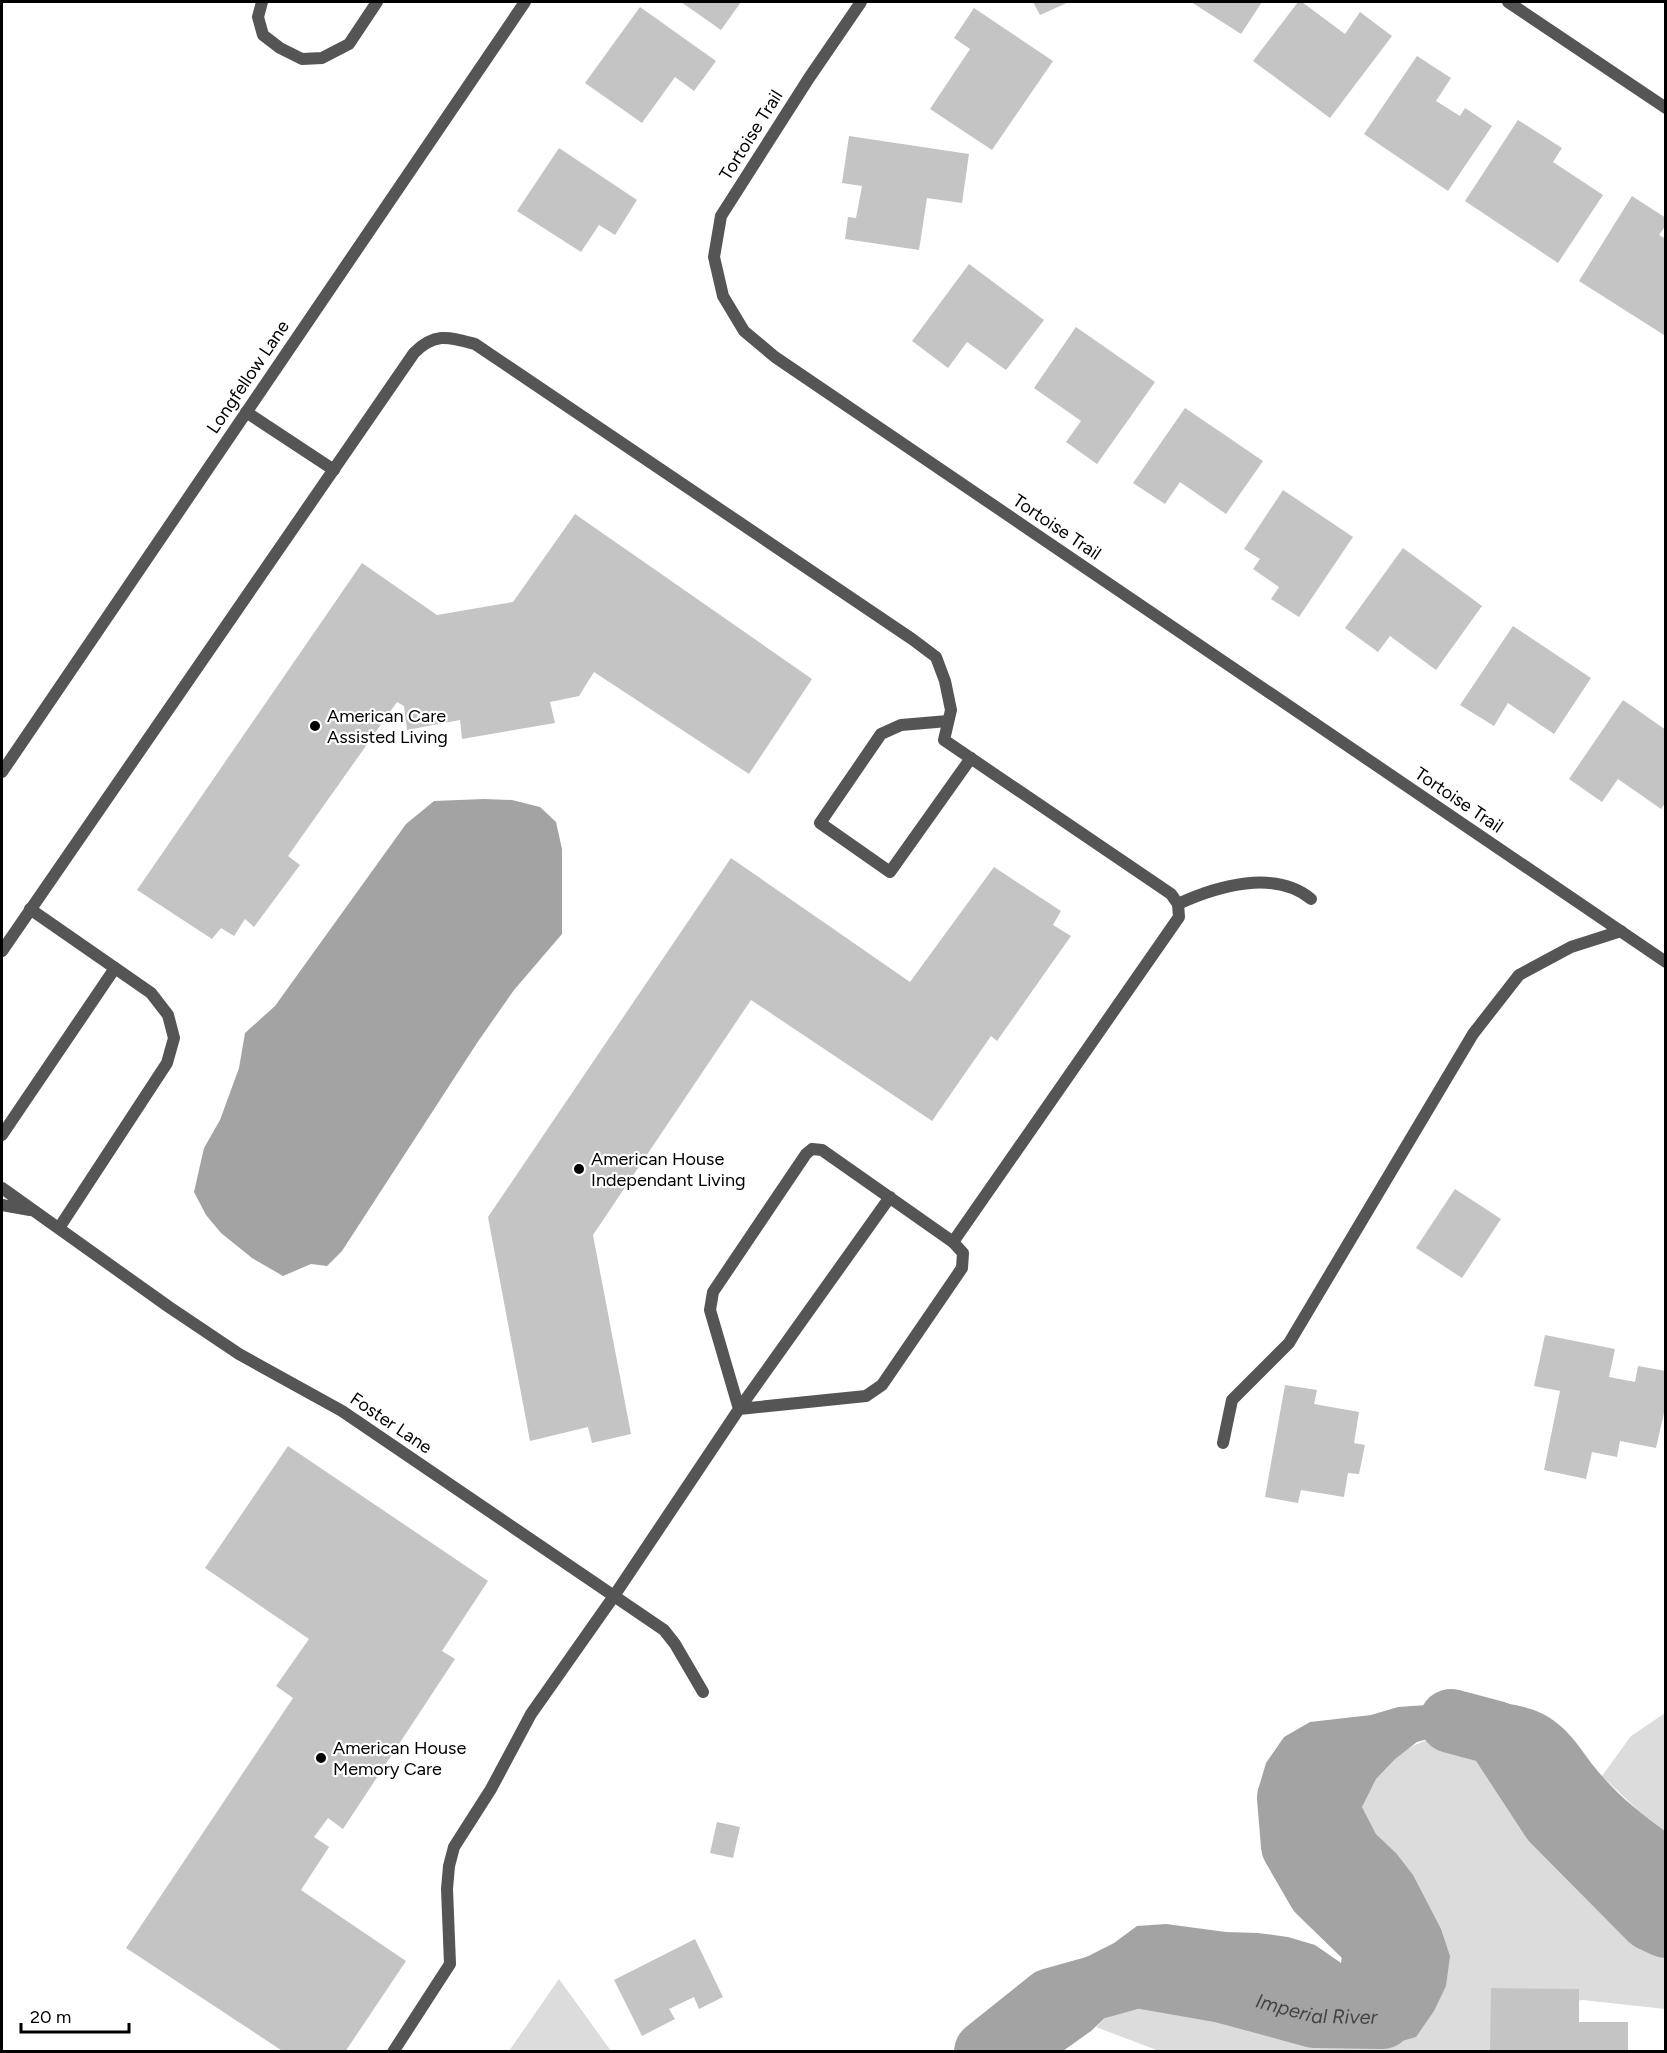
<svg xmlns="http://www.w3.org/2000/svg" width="1667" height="2053" font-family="Figtree,sans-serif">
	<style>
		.green { fill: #dcdcdc }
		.water { fill: #a3a3a3 }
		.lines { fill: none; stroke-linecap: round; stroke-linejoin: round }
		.river { stroke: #a3a3a3; stroke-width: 64 }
		.building { fill: #c4c4c4 }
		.service { stroke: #555; stroke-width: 12 }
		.minor { stroke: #555; stroke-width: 12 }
		.poi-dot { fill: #000; stroke: #fff; stroke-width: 2 }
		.labels { text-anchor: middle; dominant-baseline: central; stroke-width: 4.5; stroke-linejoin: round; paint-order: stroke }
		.street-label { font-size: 18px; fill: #000; stroke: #fff }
		.poi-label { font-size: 18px; fill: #000; stroke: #fff; text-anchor: start }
		.water-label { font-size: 20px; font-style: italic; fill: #444; stroke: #fff }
	</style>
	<rect width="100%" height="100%" fill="#fff"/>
	<g class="green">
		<polygon points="1665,1713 1665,1831 1642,1814 1602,1776 1631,1736"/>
		<path d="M1474 1731 1500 1749 1520 1769 1549 1821 1665 1903V2009L1582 2000 1528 2010 1499 2051H1159L1096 2027 1111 2012 1150 2001 1173 1984 1201 1976 1230 1974 1255 1985 1306 2021 1331 2033 1396 1853 1376 1834 1362 1807C1366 1798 1370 1786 1376 1778 1403 1743 1432 1735 1474 1731Z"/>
		<polygon points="559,1979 611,2051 509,2051"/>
	</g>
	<g class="water">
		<polygon points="484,799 512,800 540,807 556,822 562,849 562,934 514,990 477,1043 342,1251 327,1266 311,1264 283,1276 252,1258 221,1233 206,1215 194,1192 204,1148 220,1120 239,1068 245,1033 275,1006 406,824 434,801"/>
		<path d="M1485 1701C1503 1703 1526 1705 1543 1714 1573 1730 1581 1753 1603 1777 1621 1798 1643 1815 1665 1831V1903L1549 1821 1520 1769 1500 1749 1474 1731 1445 1734 1417 1742 1395 1759 1376 1779 1362 1807 1376 1834 1396 1853 1413 1875 1441 1929 1450 1956 1446 1986 1434 2011 1416 2037 1388 2045 1359 2041 1331 2033 1306 2021 1255 1985 1230 1974 1201 1976 1174 1984 1150 2001 1111 2012 1091 2031 1063 2051H954L965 2048 991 2034 1014 2016 1032 1990 1055 1973 1114 1943 1137 1926 1166 1924 1226 1932 1258 1933 1288 1937 1315 1945 1341 1963 1345 1933 1329 1878 1309 1859 1292 1836 1273 1817 1258 1790 1266 1763 1284 1737 1310 1722 1371 1715 1398 1707Z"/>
	</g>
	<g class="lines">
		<g class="river">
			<polyline points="1451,1721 1496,1733 1553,1820 1651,1919 1666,1926"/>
			<path id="s1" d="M986 2052 1051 2000 1137 1976 1223 1991 1315 2016 1382 2017 1398 1991 1390 1960 1319 1891 1293 1846 1289 1798 1320 1757"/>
		</g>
	</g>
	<g class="building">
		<polygon points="681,2 741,2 721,30"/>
		<polygon points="1033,2 1069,2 1040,15"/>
		<polygon points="1191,2 1262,2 1241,34"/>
		<polygon points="1298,2 1302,2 1345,34 1360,12 1392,36 1330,118 1253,61"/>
		<polygon points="640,7 716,61 694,91 675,77 642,123 585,83"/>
		<polygon points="974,8 1053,61 992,150 930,109 970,49 954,38"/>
		<polygon points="1417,56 1451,78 1436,101 1460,116 1465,108 1492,126 1448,191 1364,134"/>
		<polygon points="1518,120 1562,148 1553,162 1603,195 1558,263 1465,201"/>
		<polygon points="849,136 969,154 962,203 927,198 919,250 845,239 848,217 856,218 862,186 842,183"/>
		<polygon points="559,148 637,200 615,235 599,225 581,252 517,211"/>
		<polygon points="1632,196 1666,218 1666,225 1659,235 1666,239 1666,332 1664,335 1579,281"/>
		<polygon points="969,264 1044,320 1006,370 967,342 948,368 912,341"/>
		<polygon points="1076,327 1155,382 1097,464 1066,442 1081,421 1034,388"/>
		<polygon points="1185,408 1263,461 1226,514 1180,482 1165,504 1133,483"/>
		<polygon points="1283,490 1353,537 1299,617 1271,599 1279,587 1253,569 1260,559 1244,549"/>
		<polygon points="575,514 812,679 749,774 594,672 579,696 550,702 555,723 462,739 460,720 407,730 404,706 397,702 288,856 300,865 254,927 245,919 234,936 221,928 212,939 137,890 362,563 437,615 513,602"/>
		<polygon points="1403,548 1482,606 1436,670 1390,636 1378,652 1345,628"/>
		<polygon points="1513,626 1591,678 1554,734 1508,703 1494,726 1460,705"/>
		<polygon points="1623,700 1666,730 1666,802 1661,809 1618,779 1602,802 1569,779"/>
		<polygon points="731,858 910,982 994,867 1061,911 1053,925 1071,936 997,1041 991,1036 932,1121 751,1000 593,1235 631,1434 592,1443 588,1427 530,1441 488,1217"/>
		<polygon points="1455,1189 1501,1219 1462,1278 1416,1248"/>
		<polygon points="1545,1335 1615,1349 1609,1377 1635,1382 1638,1366 1666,1371 1666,1404 1656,1448 1620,1441 1617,1457 1592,1452 1586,1479 1544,1470 1560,1391 1534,1386"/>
		<polygon points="1285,1385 1317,1390 1314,1404 1359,1412 1354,1443 1365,1445 1359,1474 1348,1473 1344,1497 1301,1490 1298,1503 1265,1497"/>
		<polygon points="288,1446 488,1581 442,1651 455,1659 343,1829 328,1818 314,1837 329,1847 301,1890 406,1961 345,2052 284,2052 126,1948 293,1698 276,1686 309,1639 205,1568"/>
		<polygon points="717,1822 740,1827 733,1858 710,1853"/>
		<polygon points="695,1939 723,1997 699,2009 694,1997 669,2009 675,2019 642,2036 614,1980"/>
		<polygon points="1491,1988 1579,1989 1579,2022 1628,2022 1628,2052 1490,2052"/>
	</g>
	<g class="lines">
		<g class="service">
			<polyline points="262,2 258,17 263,35 280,48 302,59 322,58 349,44 377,2"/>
			<polyline points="246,412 334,470"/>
			<polyline points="948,721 901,725 881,734 820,823 890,872 971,758"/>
			<path d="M1178 904C1217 886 1275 869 1311 899"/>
			<polyline points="30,909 151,993 168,1015 174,1038 167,1063 59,1228"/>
			<path d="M2 951 414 353C435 332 449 337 475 344L912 639 936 657 945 681 951 710 944 740 1171 894 1178 904 1179 917 953 1242"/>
			<polyline points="2,1135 115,968"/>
			<polyline points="1223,1443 1232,1400 1289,1343 1473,1034 1519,975 1571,947 1621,931"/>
			<polyline points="393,2052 450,1964 447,1889 449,1866 454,1847 491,1789 531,1714 614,1596 739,1409 710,1310 713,1292 806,1154 812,1149 822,1150 953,1242 963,1253 962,1268 882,1385 866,1396 739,1409 890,1197"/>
		</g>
		<g class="minor">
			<polyline points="861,2 809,78 721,216 714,257 723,296 744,331 775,357 1666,962"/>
			<polyline points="1508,2 1666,108"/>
			<polyline points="2,772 525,2"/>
			<polyline points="2,1188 169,1307 239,1354 342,1411 664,1630 675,1644 703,1692"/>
			<polyline points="2,1205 30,1210"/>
		</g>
	</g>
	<g class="poi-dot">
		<circle cx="315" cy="726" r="6"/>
		<circle cx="579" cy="1169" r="6"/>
		<circle cx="321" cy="1758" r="6"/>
	</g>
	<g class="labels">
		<g class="street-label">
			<text transform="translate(751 135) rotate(-58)">Tortoise Trail</text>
			<text transform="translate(248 377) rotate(-56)">Longfellow Lane</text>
			<text transform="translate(1057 527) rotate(34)">Tortoise Trail</text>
			<text transform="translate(1459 800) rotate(34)">Tortoise Trail</text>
			<text transform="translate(391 1423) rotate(34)">Foster Lane</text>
		</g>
		<g class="poi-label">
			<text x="327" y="716">American Care<tspan x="327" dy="21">Assisted Living</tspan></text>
			<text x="591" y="1159">American House<tspan x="591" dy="21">Independant Living</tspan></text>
			<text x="333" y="1748">American House<tspan x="333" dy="21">Memory Care</tspan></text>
		</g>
		<g class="water-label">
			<text stroke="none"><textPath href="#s1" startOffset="356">Imperial River</textPath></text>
		</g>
	</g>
	<rect width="1667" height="2053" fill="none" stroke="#000000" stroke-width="6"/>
	<path d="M21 2023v9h108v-9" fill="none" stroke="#000000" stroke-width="3"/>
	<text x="30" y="2023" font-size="18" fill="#000000" stroke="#ffffff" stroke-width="4.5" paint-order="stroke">20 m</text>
</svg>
